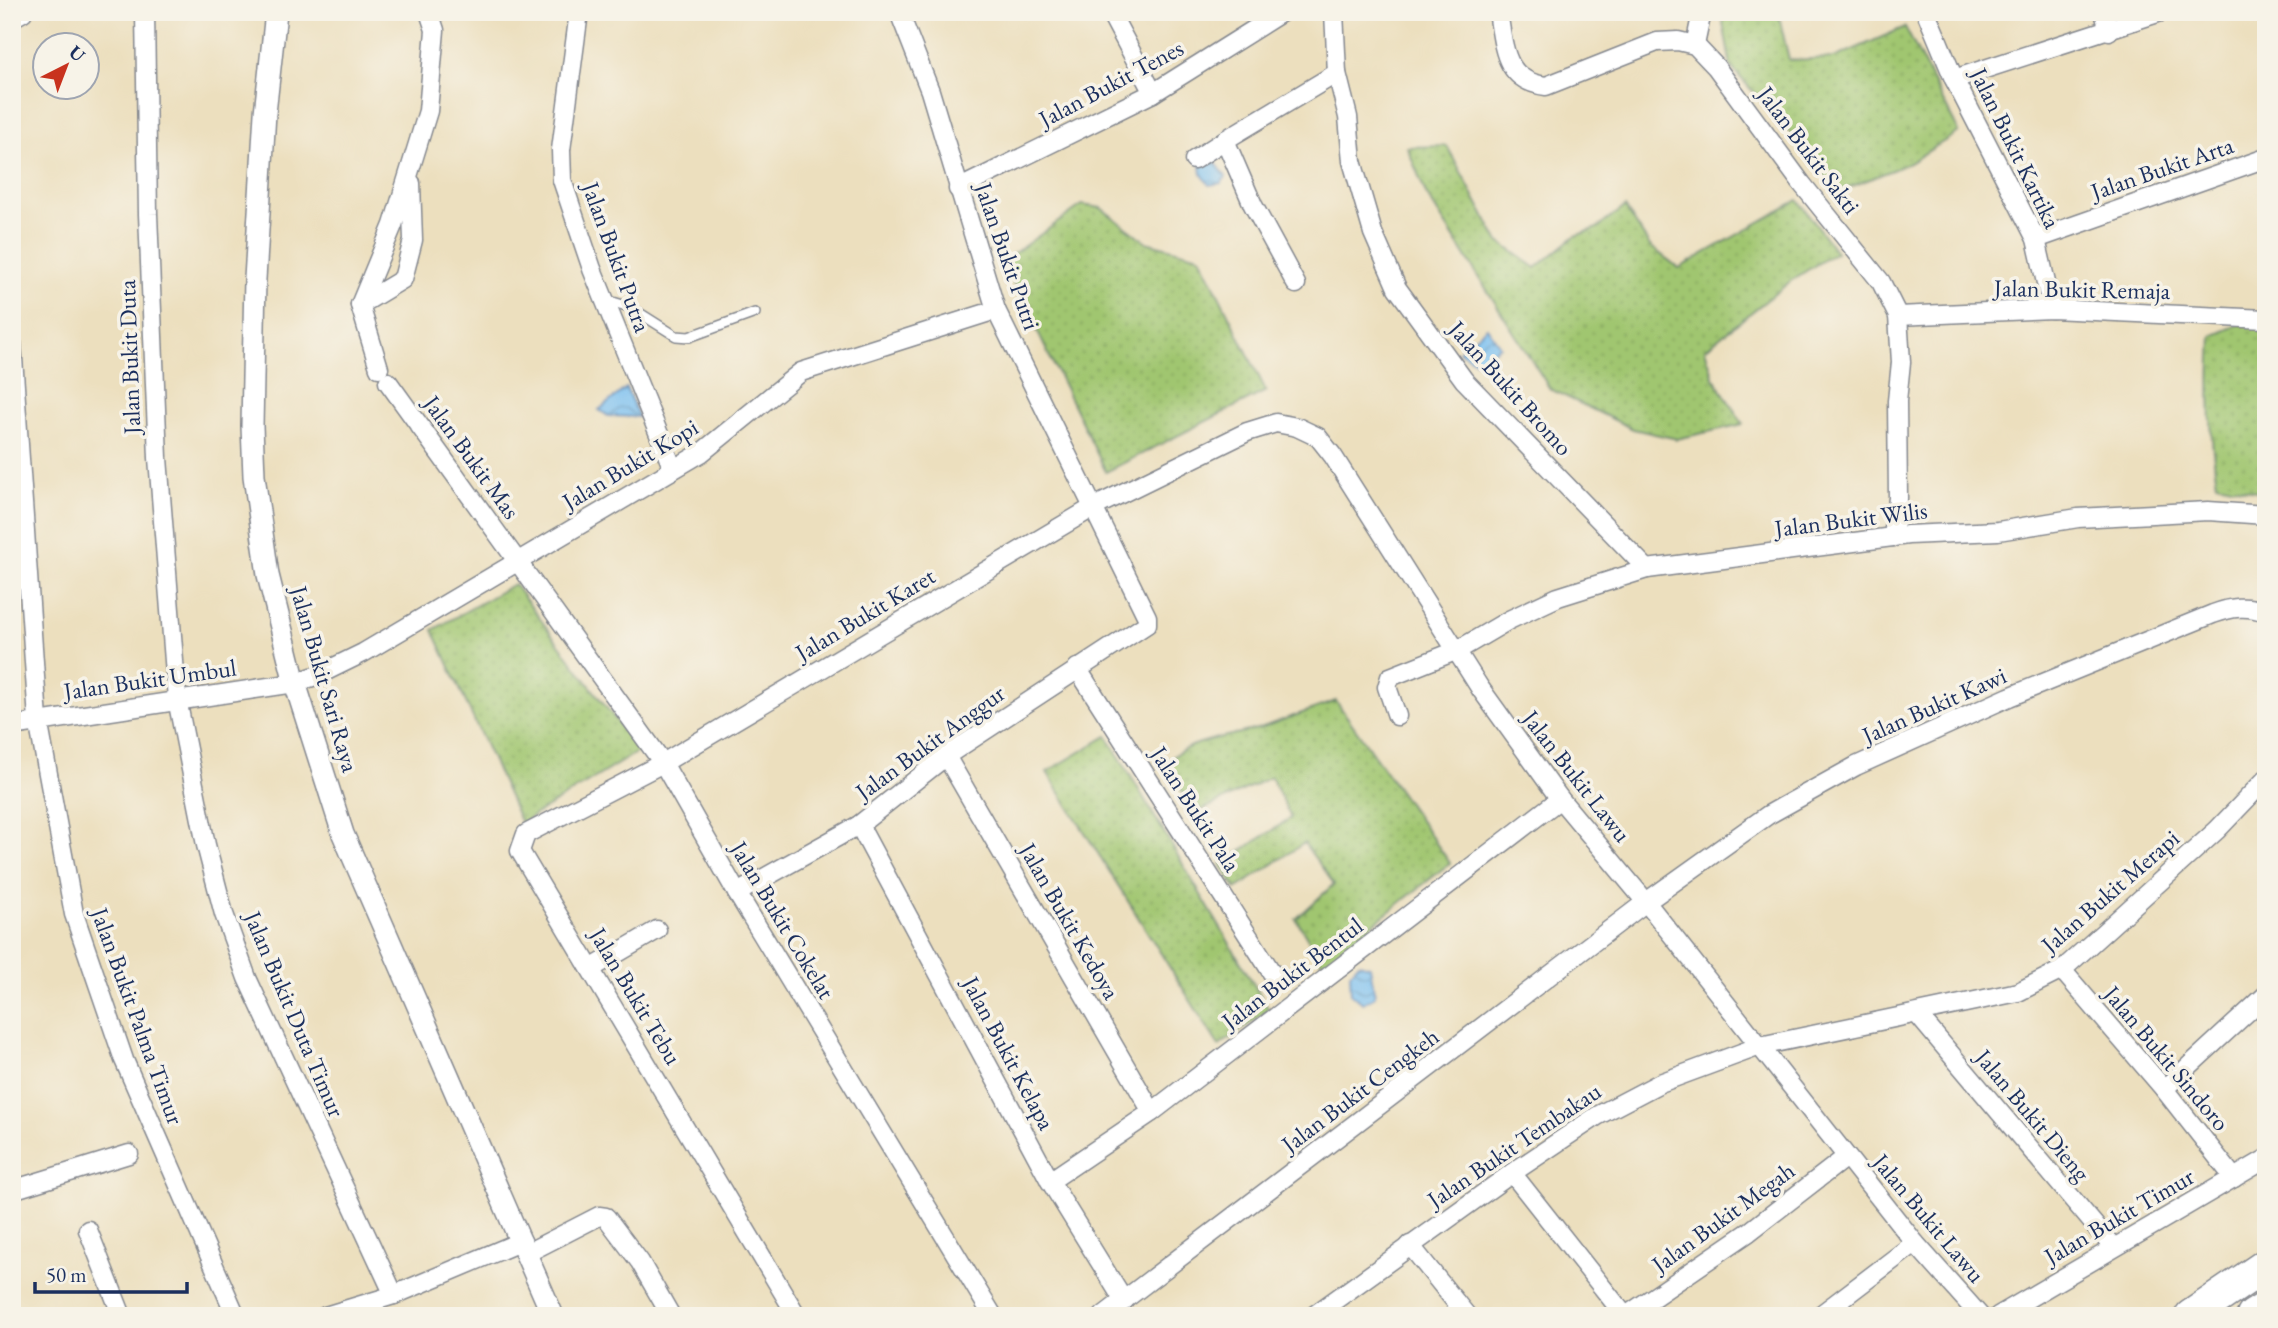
<svg xmlns="http://www.w3.org/2000/svg" width="2278" height="1328" font-family="'EB Garamond',serif">
	<style>
		.grass { fill: url(#grass-dots); stroke: #5e7a67; stroke-width: 2 }
		.water { fill: url(#water-waves); stroke: #4a78a8; stroke-width: 2 }
		.lines { fill: none; stroke-linecap: round; stroke-linejoin: round }
		.service-casing { stroke: #84878e; stroke-width: 12 }
		.minor-casing { stroke: #84878e; stroke-width: 21 }
		.tertiary-casing { stroke: #84878e; stroke-width: 24 }
		.motorway-casing { stroke: #84878e; stroke-width: 35 }
		.service { stroke: #fff; stroke-width: 9 }
		.minor { stroke: #fff; stroke-width: 18 }
		.tertiary { stroke: #fff; stroke-width: 21 }
		.motorway { stroke: #fff; stroke-width: 32 }
		.labels { text-anchor: middle; dominant-baseline: central; stroke-width: 7; stroke-linejoin: round; paint-order: stroke }
		.street-label { font-size: 24px; fill: #1b2f5e; stroke: #f7f3e8 }
	</style>
	<defs>
		<pattern id="grass-dots" width="8" height="8" patternUnits="userSpaceOnUse" patternTransform="scale(1.75)"><rect width="8" height="8" fill="#a0c670"/><path d="M2 2h.1M6 6h.1" fill="none" stroke="#89aa63" stroke-width="1.8" stroke-linecap="round"/></pattern>
		<pattern id="water-waves" width="16" height="10" patternUnits="userSpaceOnUse" patternTransform="scale(1.75)"><rect width="16" height="10" fill="#7ac0f1"/><path d="M0 5q4-4 8 0t8 0" fill="none" stroke="#639cc6"/></pattern>
	</defs>
	<rect width="100%" height="100%" fill="#f7f3e8"/>
	<filter id="ink" filterUnits="userSpaceOnUse"><feTurbulence type="fractalNoise" baseFrequency=".0143" numOctaves="2"/><feDisplacementMap in="SourceGraphic" scale="14" xChannelSelector="R" yChannelSelector="G"/><feConvolveMatrix kernelMatrix="1 2 1 2 8 2 1 2 1" color-interpolation-filters="sRGB"/></filter>
	<filter id="wash" filterUnits="userSpaceOnUse"><feTurbulence type="fractalNoise" baseFrequency=".00686" numOctaves="4" result="noise"/><feDisplacementMap in="SourceGraphic" scale="28" xChannelSelector="R" yChannelSelector="G"/><feGaussianBlur stdDeviation="1.57" result="paint"/><feColorMatrix in="noise" values="0 0 0 0 0 0 0 0 0 0 0 0 0 0 0 0 0 1.4 0 .05"/><feComposite in="paint" operator="in"/></filter>
	<g filter="url(#wash)">
		<rect width="100%" height="100%" fill="#ecdfbe"/>
		<g class="grass">
			<polygon points="1721,12 1778,12 1789,60 1834,58 1905,27 1959,132 1909,163 1838,192 1794,137 1731,67"/>
			<polygon points="1447,146 1498,241 1536,268 1575,236 1597,228 1625,207 1650,246 1679,268 1798,200 1836,252 1792,280 1705,349 1714,378 1743,424 1677,439 1633,429 1550,389 1426,194 1407,147"/>
			<polygon points="1082,205 1101,208 1146,242 1200,256 1266,391 1106,472 1003,261"/>
			<path d="M2242 323 2266 327V493L2217 483C2209 434 2209 386 2212 336Z"/>
			<polygon points="514,584 639,751 521,823 433,630"/>
			<path d="M1336 701 1450 863 1323 964 1296 919 1334 884 1304 843 1236 889 1221 864 1291 818 1271 777 1200 811 1163 769C1177 740 1232 737 1260 728 1285 719 1311 710 1336 701Z"/>
			<polygon points="1107,736 1269,1010 1219,1046 1047,772"/>
		</g>
		<g class="water">
			<polygon points="1207,158 1213,159 1226,177 1221,183 1209,185 1202,174 1201,165"/>
			<polygon points="1487,327 1500,346 1477,362 1459,351"/>
			<polygon points="626,388 639,417 608,416 599,410"/>
			<polygon points="1359,963 1370,966 1375,996 1363,1003 1351,994 1350,973"/>
		</g>
	</g>
	<g filter="url(#ink)">
		<g class="lines">
			<g class="service-casing">
				<polyline id="service" points="606,300 630,307 676,336 689,337 755,313"/>
			</g>
			<g class="minor-casing">
				<g id="minor">
					<polyline points="145,12 148,214 158,458 177,699 206,845 224,914 247,978 394,1295"/>
					<polyline points="579,12 561,150 562,180 592,269 673,469"/>
					<polyline points="1110,12 1153,93"/>
					<polyline points="1334,12 1337,73 1348,117 1352,161 1373,233 1397,288 1464,380 1647,569"/>
					<path d="M1498 12C1504 47 1504 81 1546 86L1657 42 1678 41 1695 45 1716 67 1802 184 1881 282 1898 316 1901 362 1897 401 1898 498 1893 537"/>
					<polyline points="1926,12 1954,79 2036,239 2052,309"/>
					<polyline points="2104,12 2109,31"/>
					<polyline points="12,18 23,12"/>
					<polyline points="1695,45 1702,12"/>
					<polyline points="1954,79 2161,12"/>
					<polyline points="1194,160 1225,140"/>
					<polyline points="958,189 1153,93 1282,12"/>
					<polyline points="2036,239 2266,158"/>
					<polyline points="1296,284 1253,205 1225,140 1337,73"/>
					<polyline points="360,305 403,279 413,240 411,183"/>
					<polyline points="1898,316 2052,309 2266,319"/>
					<polyline points="12,343 38,720 74,914 124,1060 236,1316"/>
					<polyline points="379,368 360,305 393,225 428,111 435,30 429,12"/>
					<polyline points="388,382 663,763 737,893 993,1316"/>
					<polyline points="1077,668 1274,976"/>
					<polyline points="1397,716 1387,687 1390,677 1458,650 1509,620 1558,597 1647,569 1908,535 1998,531 2078,518 2208,511 2266,515"/>
					<polyline points="12,726 295,683 318,675 363,653 701,453 801,372 996,310"/>
					<polyline points="946,756 1152,1112"/>
					<polyline points="859,825 1050,1181 1124,1301"/>
					<polyline points="737,893 859,825 946,756 1147,624 1147,617 996,310 930,91 899,12"/>
					<polyline points="592,968 657,930"/>
					<polyline points="2062,970 2164,1089 2234,1178"/>
					<polyline points="1917,1014 2113,1247"/>
					<polyline points="2164,1089 2266,995"/>
					<polyline points="1512,1173 1625,1316"/>
					<polyline points="1050,1181 1152,1112 1560,799"/>
					<polyline points="12,1190 129,1154"/>
					<polyline points="88,1230 122,1316"/>
					<polyline points="1410,1245 1467,1316"/>
					<polyline points="527,1253 599,1216 606,1217 640,1262 671,1316"/>
					<polyline points="325,1316 394,1295 522,1241"/>
					<polyline points="797,1316 520,851 526,834 663,763 1092,508 1247,432 1276,423 1297,427 1318,437 1333,456 1480,688 1560,799 1646,902 1915,1243 1980,1316"/>
					<path d="M1103 1316 1646 902 1768 815 1856 766 2009 697 2213 614C2232 607 2247 605 2266 612"/>
					<polyline points="1313,1316 1512,1173 1597,1116 1660,1083 1760,1046 2018,992 2062,970 2217,830 2266,779"/>
					<polyline points="1626,1316 1749,1232 1846,1157"/>
					<polyline points="1819,1316 1915,1243"/>
					<polyline points="1998,1316 2266,1159"/>
				</g>
			</g>
			<g class="tertiary-casing">
				<polyline id="tertiary" points="276,12 265,113 255,279 252,426 254,476 268,575 295,683 343,834 553,1316"/>
			</g>
			<g class="motorway-casing">
				<g id="motorway">
					<polyline points="2191,1316 2266,1265"/>
					<polyline points="2253,1316 2266,1308"/>
				</g>
			</g>
			<use href="#service" class="service"/>
			<use href="#minor" class="minor"/>
			<use href="#tertiary" class="tertiary"/>
			<use href="#motorway" class="motorway"/>
		</g>
	</g>
	<g class="labels">
		<g class="street-label">
			<text transform="translate(1111 83) rotate(-28)">Jalan Bukit Tenes</text>
			<text transform="translate(2016 148) rotate(64)">Jalan Bukit Kartika</text>
			<text transform="translate(1809 150) rotate(53)">Jalan Bukit Sakti</text>
			<text transform="translate(2162 168) rotate(-19)">Jalan Bukit Arta</text>
			<text transform="translate(1008 256) rotate(71)">Jalan Bukit Putri</text>
			<text transform="translate(617 257) rotate(70)">Jalan Bukit Putra</text>
			<text transform="translate(2082 289) rotate(1)">Jalan Bukit Remaja</text>
			<text transform="translate(129 357) rotate(-92)">Jalan Bukit Duta</text>
			<text transform="translate(1511 388) rotate(48)">Jalan Bukit Bromo</text>
			<text transform="translate(472 457) rotate(54)">Jalan Bukit Mas</text>
			<text transform="translate(630 464) rotate(-31)">Jalan Bukit Kopi</text>
			<text transform="translate(1851 519) rotate(-7)">Jalan Bukit Wilis</text>
			<text transform="translate(865 614) rotate(-31)">Jalan Bukit Karet</text>
			<text transform="translate(150 679) rotate(-8)">Jalan Bukit Umbul</text>
			<text transform="translate(325 679) rotate(74)">Jalan Bukit Sari Raya</text>
			<text transform="translate(1934 705) rotate(-24)">Jalan Bukit Kawi</text>
			<text transform="translate(930 742) rotate(-36)">Jalan Bukit Anggur</text>
			<text transform="translate(1577 776) rotate(52)">Jalan Bukit Lawu</text>
			<text transform="translate(1196 809) rotate(57)">Jalan Bukit Pala</text>
			<text transform="translate(2110 891) rotate(-41)">Jalan Bukit Merapi</text>
			<text transform="translate(783 920) rotate(59)">Jalan Bukit Cokelat</text>
			<text transform="translate(1070 921) rotate(60)">Jalan Bukit Kedoya</text>
			<text transform="translate(1292 973) rotate(-37)">Jalan Bukit Bentul</text>
			<text transform="translate(636 996) rotate(59)">Jalan Bukit Tebu</text>
			<text transform="translate(295 1014) rotate(67)">Jalan Bukit Duta Timur</text>
			<text transform="translate(138 1016) rotate(70)">Jalan Bukit Palma Timur</text>
			<text transform="translate(1009 1053) rotate(62)">Jalan Bukit Kelapa</text>
			<text transform="translate(2167 1058) rotate(50)">Jalan Bukit Sindoro</text>
			<text transform="translate(1360 1090) rotate(-37)">Jalan Bukit Cengkeh</text>
			<text transform="translate(2033 1115) rotate(50)">Jalan Bukit Dieng</text>
			<text transform="translate(1514 1145) rotate(-34)">Jalan Bukit Tembakau</text>
			<text transform="translate(2119 1216) rotate(-30)">Jalan Bukit Timur</text>
			<text transform="translate(1723 1217) rotate(-36)">Jalan Bukit Megah</text>
			<text transform="translate(1929 1218) rotate(50)">Jalan Bukit Lawu</text>
		</g>
	</g>
	<rect width="2278" height="1328" fill="none" stroke="#f7f3e8" stroke-width="42"/>
	<g transform="translate(66 66) rotate(42)"><circle r="33" fill="#f7f3e8" stroke="#9fa5b1" stroke-width="2"/>
	<path d="M0-5L12 26L0 18L-12 26Z" fill="#c8321e"/>
	<text y="-10" font-size="19" font-weight="bold" text-anchor="middle" fill="#1b2f5e">U</text>
	</g>
	<path d="M35 1282v10h152v-10" fill="none" stroke="#1b2f5e" stroke-width="3.5"/>
	<text x="46" y="1282" font-size="21" fill="#1b2f5e" stroke="#f7f3e8" stroke-width="5" paint-order="stroke">50 m</text>
</svg>
